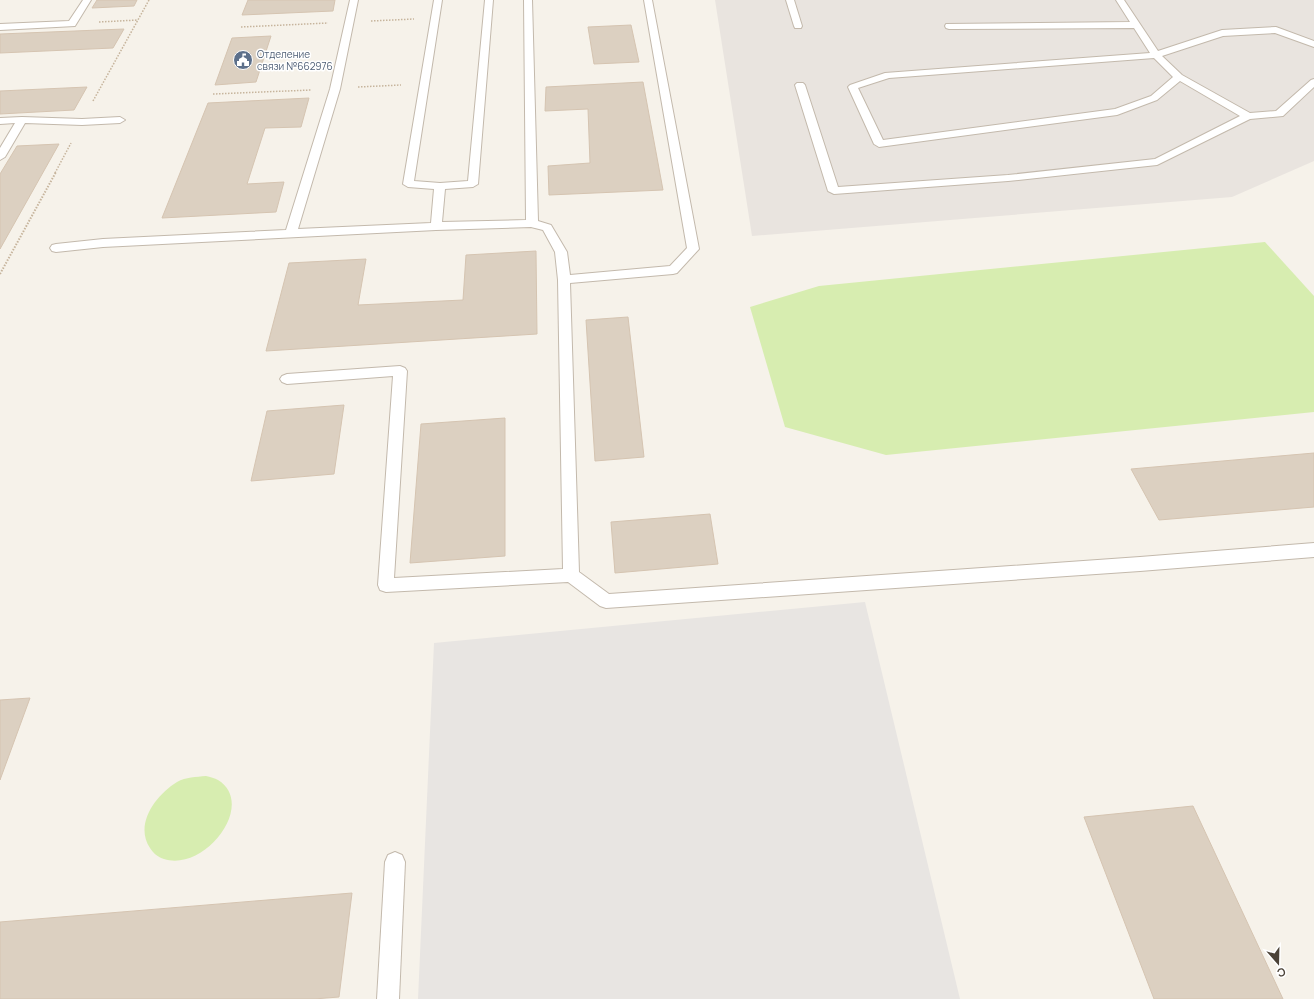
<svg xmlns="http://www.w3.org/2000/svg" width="1314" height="999" font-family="Manrope,sans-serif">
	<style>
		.industrial { fill: #e9e4df }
		.green { fill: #d7edb0 }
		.parking { fill: #e8e5e2 }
		.building { fill: #dcd0c1; stroke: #d5c4b1 }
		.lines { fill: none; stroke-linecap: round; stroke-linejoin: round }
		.service-casing { stroke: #c3b9ac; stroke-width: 2 }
		.path-far1 { stroke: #c6b49c; stroke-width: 1.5; stroke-dasharray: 1.5 1.5; stroke-linecap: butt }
		.path { stroke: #c6b49c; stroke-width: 2; stroke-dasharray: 1.5 1.5; stroke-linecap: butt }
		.service { fill: #fff; fill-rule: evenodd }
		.labels { text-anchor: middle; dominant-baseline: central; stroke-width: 3; stroke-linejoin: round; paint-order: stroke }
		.far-service-label { font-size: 10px; fill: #4e5e75; stroke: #fff; text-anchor: start }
	</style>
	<rect width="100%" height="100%" fill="#f6f2ea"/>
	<polygon class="industrial" points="715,0 1314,0 1314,161 1232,197 752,236"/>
	<g class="green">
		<polygon points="1265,242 1314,296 1314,412 886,455 785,427 750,307 819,286"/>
		<path d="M206 776C210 777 215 778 218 780 257 804 205 872 164 859 158 857 153 853 150 848 134 824 156 795 177 782 186 777 196 777 206 776Z"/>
	</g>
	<polygon class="parking" points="865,602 960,999 418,999 434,643"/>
	<g class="building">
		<polygon points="97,0 137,0 134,6 92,8"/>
		<polygon points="248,0 335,0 333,11 242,15"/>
		<polygon points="631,25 639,62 594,64 588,27"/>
		<polygon points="124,29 113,48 0,53 0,34"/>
		<polygon points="271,36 256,82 215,85 232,38"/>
		<polygon points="643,82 663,190 549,195 548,166 590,163 588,109 545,111 546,87"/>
		<polygon points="87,87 74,110 0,114 0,91"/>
		<polygon points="309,98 301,127 265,128 247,184 284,182 276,212 162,218 208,103"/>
		<polygon points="59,144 0,249 0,174 17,146"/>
		<polygon points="536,251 537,334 266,351 289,263 366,259 358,305 463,300 466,255"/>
		<polygon points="628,317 644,457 595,461 586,320"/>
		<polygon points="344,405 334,474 251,481 267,411"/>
		<polygon points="505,418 505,556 410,563 421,424"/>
		<polygon points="1314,453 1314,507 1159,520 1131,469"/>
		<polygon points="710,514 718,564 615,573 611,522"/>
		<polygon points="30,698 0,780 0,700"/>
		<polygon points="1193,806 1283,999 1154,999 1084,817"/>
		<polygon points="352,893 339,997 314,999 0,999 0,922"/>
	</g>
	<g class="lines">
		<g class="service-casing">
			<g id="service">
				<polygon points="83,0 91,0 75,26 0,30 0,24 69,21"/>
				<polygon points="350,0 358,0 340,89 298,229 431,223 434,189 408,187 403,184 434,0 442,0 414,181 440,183 468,181 485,0 493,0 478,184 473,187 445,189 442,222 526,220 524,0 532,0 538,221 551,225 567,252 570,275 670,266 687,248 644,0 652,0 699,249 677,273 673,274 570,283 579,572 609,594 1140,557 1314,543 1314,557 1140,571 606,608 600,606 568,582 386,592 380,590 378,585 393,376 287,384 282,382 280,379 282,376 287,374 400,366 405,368 407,371 394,578 563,569 558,280 555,252 543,230 531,227 436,230 103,247 56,252 52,251 50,248 52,245 56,244 103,239 286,230 330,89"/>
				<polygon points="786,0 794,0 802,26 801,28 795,28 794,26"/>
				<path d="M1116 0H1124L1158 51 1222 30 1276 27 1314 41V47L1275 33 1223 36 1162 56 1182 75 1250 113 1276 111 1311 80 1314 79V87L1283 116 1250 119 1157 165 1008 181 834 194 828 191 795 85 797 83H803L805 85 838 187 1008 175 1155 159 1240 116 1180 81 1157 100 1117 115 879 147 874 144 848 87 850 85 885 73 1150 53 1134 28 949 29 946 28 945 26 946 24 1130 22ZM1154 58 1173 77 1151 96 1115 109 883 140 858 88 889 78Z"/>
				<polygon points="22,117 82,119 120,117 125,120 120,123 82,125 25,123 5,157 0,160 0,148 15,123 0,124 0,118"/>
				<polygon points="395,852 402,855 405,862 399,999 377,999 385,862 388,855"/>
			</g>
		</g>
		<g class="path-far1">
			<polyline points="371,21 414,19"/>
			<polyline points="99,22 138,20"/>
			<polyline points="241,27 328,23"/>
			<polyline points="358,87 401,85"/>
			<polyline points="213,94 311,90"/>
			<polyline points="93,101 149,0"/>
			<polyline points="55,173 71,143"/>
		</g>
		<polyline class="path" points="0,274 56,172"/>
		<use href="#service" class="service"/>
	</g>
	<defs>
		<g id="civic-disc" transform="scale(1)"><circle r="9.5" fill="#5c6f8a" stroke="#fff"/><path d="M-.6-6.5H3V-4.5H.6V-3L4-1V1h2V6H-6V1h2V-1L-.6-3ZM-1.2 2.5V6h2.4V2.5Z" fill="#fff"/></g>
	</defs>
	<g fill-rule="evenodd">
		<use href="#civic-disc" x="243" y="60"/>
	</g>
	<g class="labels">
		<g class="far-service-label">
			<text x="257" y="54">Отделение<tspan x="257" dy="12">связи №662976</tspan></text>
		</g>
	</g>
	<g transform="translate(1278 963) rotate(160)" stroke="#ffffff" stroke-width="3" paint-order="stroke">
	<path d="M0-3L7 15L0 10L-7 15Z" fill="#4b4237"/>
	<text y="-6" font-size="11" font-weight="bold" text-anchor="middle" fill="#4b4237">С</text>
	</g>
</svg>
